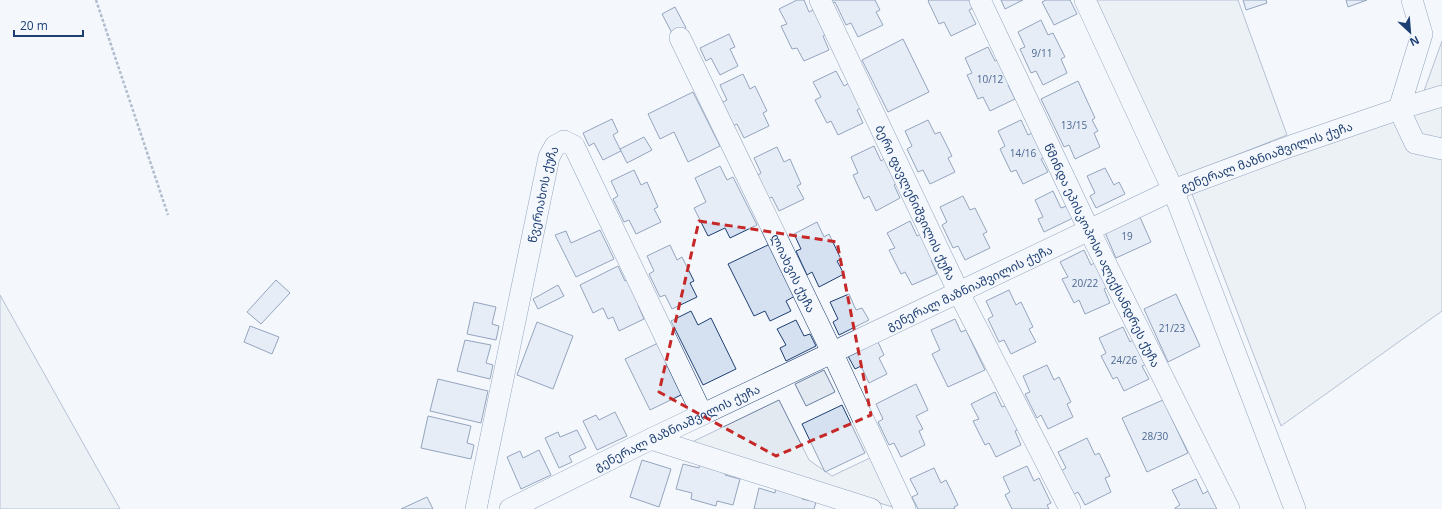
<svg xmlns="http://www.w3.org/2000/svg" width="1442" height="509" font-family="'Open Sans','Noto Sans Georgian',sans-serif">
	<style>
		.green { fill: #e3e9f0; stroke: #687fa3 }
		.building { fill: #d5e0f0; stroke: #1d3f73 }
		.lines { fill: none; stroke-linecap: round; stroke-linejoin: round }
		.street-casing { stroke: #1d3f73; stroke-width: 22 }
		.path { stroke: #5e769c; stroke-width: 2.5; stroke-dasharray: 3 2; stroke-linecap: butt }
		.street { stroke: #f4f7fb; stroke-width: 21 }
		.marked { fill: none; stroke: #c62828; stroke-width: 3; stroke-dasharray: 8 5; stroke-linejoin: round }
		.labels { text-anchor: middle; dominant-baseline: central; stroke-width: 3; stroke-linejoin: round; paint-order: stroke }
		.number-label { font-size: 10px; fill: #4b6792 }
		.street-label { font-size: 12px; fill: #1d3f73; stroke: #f4f7fb }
	</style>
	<rect width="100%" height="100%" fill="#f4f7fb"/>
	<g class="green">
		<polygon points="1095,0 1238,0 1287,135 1179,178"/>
		<polygon points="1442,41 1442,86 1424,91"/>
		<polygon points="1442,105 1442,311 1281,426 1192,194 1306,146"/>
		<polygon points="0,295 120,509 0,509"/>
		<polygon points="824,370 835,392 806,406 795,384"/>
		<polygon points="779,400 809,460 832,476 872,457 899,509 688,444"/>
	</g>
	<g class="building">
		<polygon points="797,0 804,0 809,12 815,9 827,34 823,36 829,50 804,61 797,48 792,49 781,26 787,24 779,9"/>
		<polygon points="831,0 875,0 880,10 876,12 883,25 858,37 851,23 846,25 835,2 832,3"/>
		<polygon points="929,0 969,0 973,8 969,10 976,24 951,36 944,22 939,24 928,1"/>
		<polygon points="1001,0 1023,0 1005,9"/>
		<polygon points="1046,0 1070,0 1077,14 1054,25 1042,2"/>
		<polygon points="1243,0 1266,0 1267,3 1246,10"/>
		<polygon points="1346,0 1367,0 1348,7"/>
		<polygon points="675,7 686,28 673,35 662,14"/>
		<polygon points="1041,20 1048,35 1053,33 1065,57 1061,59 1067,73 1043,85 1036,71 1031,73 1020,49 1025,47 1018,32"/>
		<polygon points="729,34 735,47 730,49 738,66 720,75 711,58 706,61 700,48"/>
		<polygon points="903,39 929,92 888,112 862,60"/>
		<polygon points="988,47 995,61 1000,59 1012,83 1008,85 1015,99 990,111 983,97 978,99 967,75 972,73 965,58"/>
		<polygon points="836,71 844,86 849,83 861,108 857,110 863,123 838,135 831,121 827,123 815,100 821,97 813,82"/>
		<polygon points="743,74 750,89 755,86 767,111 763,113 769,126 744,138 737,124 733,126 721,103 727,100 720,85"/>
		<polygon points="1078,81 1095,118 1092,120 1098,131 1094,133 1100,147 1075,159 1069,145 1064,147 1041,99"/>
		<polygon points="693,92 720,146 688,162 674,132 660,139 648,114"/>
		<polygon points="612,119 618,132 613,135 621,151 603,160 594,143 589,146 583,133"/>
		<polygon points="928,120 935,134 940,132 952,156 948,158 955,172 930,184 923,170 918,172 907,149 912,146 905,131"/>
		<polygon points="1021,120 1028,135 1034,132 1045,157 1041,159 1048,172 1023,184 1016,170 1011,172 1000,149 1005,146 998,131"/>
		<polygon points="644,137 652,150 627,163 620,149"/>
		<polygon points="874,146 881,161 886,158 898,183 894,185 900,198 876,211 869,196 864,199 853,175 858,173 851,157"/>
		<polygon points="777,147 784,162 790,159 801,184 797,186 804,199 779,211 772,197 767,199 756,176 761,173 754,158"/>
		<polygon points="720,166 727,180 733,177 757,225 730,238 725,228 708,236 694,208 706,202 695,178"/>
		<polygon points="1105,168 1114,185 1119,182 1125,194 1096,208 1090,196 1095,193 1087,176"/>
		<polygon points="634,170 641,185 647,182 658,207 654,209 661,222 636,234 629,220 624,222 613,199 618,196 611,181"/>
		<polygon points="1053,191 1061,208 1067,206 1073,218 1044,232 1038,219 1043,217 1035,200"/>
		<polygon points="963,196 970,210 975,208 987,232 983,234 990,248 965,260 958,246 953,248 942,225 947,222 940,207"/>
		<polygon points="1139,215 1151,242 1116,258 1104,230"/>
		<polygon points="910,221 917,236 923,233 935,258 931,260 937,274 912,285 905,272 901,274 889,250 895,248 887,233"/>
		<polygon points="817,222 824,237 829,234 841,259 837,261 844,274 819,287 812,272 807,275 796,251 801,249 794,234"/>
		<polygon points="600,230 614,259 576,277 555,235 566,231 571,243"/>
		<polygon points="770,244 795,296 786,301 791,311 770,321 765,311 754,316 728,264"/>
		<polygon points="670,245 677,260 682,257 694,281 690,283 697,297 672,309 665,295 660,297 649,274 654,271 647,256"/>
		<polygon points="1084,250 1091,265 1096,262 1108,287 1104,289 1110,303 1085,314 1079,300 1074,303 1062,279 1068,277 1060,262"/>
		<polygon points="618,266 625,281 630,278 642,303 638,305 644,319 619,331 613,317 608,319 603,308 593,313 580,285"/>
		<polygon points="276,280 290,293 261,324 247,312"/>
		<polygon points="558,285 564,296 538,309 533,299"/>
		<polygon points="1009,290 1016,305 1021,302 1033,327 1029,329 1036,342 1011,354 1004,340 999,342 988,319 993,316 986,301"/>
		<polygon points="849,294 856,310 862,308 869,320 839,335 833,322 838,319 830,302"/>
		<polygon points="1176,294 1200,346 1168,362 1144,309"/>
		<polygon points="474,302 496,307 492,324 499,326 496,340 467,334"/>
		<polygon points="691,311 698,325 711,318 736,369 703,385 671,321"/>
		<polygon points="955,319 961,332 966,330 985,370 948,387 932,354 940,350 931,330"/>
		<polygon points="796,320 804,336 810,334 816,346 786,361 780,348 786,345 777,329"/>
		<polygon points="537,322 573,336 553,389 517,375"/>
		<polygon points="250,326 279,337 272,354 244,342"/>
		<polygon points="1123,327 1130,342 1135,339 1147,364 1142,366 1149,379 1124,391 1117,377 1113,379 1101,356 1106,353 1099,338"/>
		<polygon points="465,340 491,345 486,363 493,365 490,379 457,371"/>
		<polygon points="878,342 884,355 879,358 887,374 869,383 861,366 855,369 848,356"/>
		<polygon points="658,343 683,394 650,410 625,359"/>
		<polygon points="1047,365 1054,380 1059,377 1071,402 1067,404 1073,417 1048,429 1041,415 1037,418 1025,394 1030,392 1023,376"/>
		<polygon points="438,379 488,391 481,423 430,411"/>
		<polygon points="916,384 928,410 916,416 923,429 919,431 925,445 901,457 894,443 889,445 878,422 883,419 876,404"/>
		<polygon points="995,392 1002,407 1007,405 1019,429 1015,431 1021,445 996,457 989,443 985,445 973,421 979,419 971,404"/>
		<polygon points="1163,400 1188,453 1147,472 1122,418"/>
		<polygon points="842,405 865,453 825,472 802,424"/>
		<polygon points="615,412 627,436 597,450 583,421 596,415 599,420"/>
		<polygon points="428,416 471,426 467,443 474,445 471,459 421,448"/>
		<polygon points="577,430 586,448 569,456 572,462 559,468 545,438 558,432 560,437"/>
		<polygon points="1087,438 1095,455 1099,453 1110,476 1105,478 1111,492 1085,505 1078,492 1073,495 1061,471 1066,468 1058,452"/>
		<polygon points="539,450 551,475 521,489 507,457 520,451 523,458"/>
		<polygon points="642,460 671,469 659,507 630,497"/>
		<polygon points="700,463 727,470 725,475 740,479 733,505 717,501 716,506 691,499 692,493 676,489 683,464 699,468"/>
		<polygon points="1027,466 1034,481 1039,478 1051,503 1047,505 1049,509 1012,509 1005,495 1010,492 1003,477"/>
		<polygon points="934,468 941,483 946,480 958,505 954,507 955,509 918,509 912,497 918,494 910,479"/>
		<polygon points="1196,479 1203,494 1208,491 1217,509 1175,509 1175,508 1180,505 1172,490"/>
		<polygon points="776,487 803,494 802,499 816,502 814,509 754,509 759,488 775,493"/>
		<polygon points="427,497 433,509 401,509"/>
	</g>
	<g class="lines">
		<g class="street-casing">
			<g id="street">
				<path id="s1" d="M820 0 959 293 1070 509"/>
				<path id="s2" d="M980 0 1089 230 1229 509"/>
				<polyline points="1085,0 1173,190 1295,509"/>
				<polyline points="1412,0 1422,34 1399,109 1415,143 1442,149"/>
				<path id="s3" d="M680 38 832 352 905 509"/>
				<polyline points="651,439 871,509"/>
				<path id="s4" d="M476 509 549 157 555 146 564 141 574 146 702 414"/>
				<path id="s5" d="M510 509 651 439 1173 190 1291 146 1399 109 1442 96"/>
			</g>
		</g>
		<polyline class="path" points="96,0 168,215"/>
		<use href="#street" class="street"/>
	</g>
	<path d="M0 0H1442V509H0ZM699 221 837 242 871 415 776 456 659 392Z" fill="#f4f7fb" fill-opacity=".55" fill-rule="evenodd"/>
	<path class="marked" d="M699 221 837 242 871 415 776 456 659 392Z"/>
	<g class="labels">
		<g class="number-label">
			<text x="1042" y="53">9/11</text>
			<text x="990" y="79">10/12</text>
			<text x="1074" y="125">13/15</text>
			<text x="1023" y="153">14/16</text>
			<text x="1127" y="236">19</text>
			<text x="1085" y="283">20/22</text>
			<text x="1172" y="328">21/23</text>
			<text x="1124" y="360">24/26</text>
			<text x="1155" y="436">28/30</text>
		</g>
		<g class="street-label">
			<text stroke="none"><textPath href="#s5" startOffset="835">გენერალ მაზნიაშვილის ქუჩა</textPath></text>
			<text stroke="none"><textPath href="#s4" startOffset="322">წვერიახოს ქუჩა</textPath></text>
			<text stroke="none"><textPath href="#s1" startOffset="224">ბერი ფავლენიშვილის ქუჩა</textPath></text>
			<text stroke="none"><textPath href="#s2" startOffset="283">წმინდა ეპისკოპოსი ალექსანდრეს ქუჩა</textPath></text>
			<text stroke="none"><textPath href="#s3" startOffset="261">ლიახვის ქუჩა</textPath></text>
			<text stroke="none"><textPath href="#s5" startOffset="510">გენერალ მაზნიაშვილის ქუჩა</textPath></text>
			<text stroke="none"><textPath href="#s5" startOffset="186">გენერალ მაზნიაშვილის ქუჩა</textPath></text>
		</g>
	</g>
	<g transform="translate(1410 32) rotate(154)" stroke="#f4f7fb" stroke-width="3" paint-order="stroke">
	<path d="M0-3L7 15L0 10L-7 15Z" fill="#1d3f73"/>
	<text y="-6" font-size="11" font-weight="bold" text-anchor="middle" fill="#1d3f73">N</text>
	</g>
	<path d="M14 30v6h69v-6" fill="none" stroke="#1d3f73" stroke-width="2"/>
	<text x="20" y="30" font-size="12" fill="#1d3f73" stroke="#f4f7fb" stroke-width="3" paint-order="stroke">20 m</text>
</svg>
